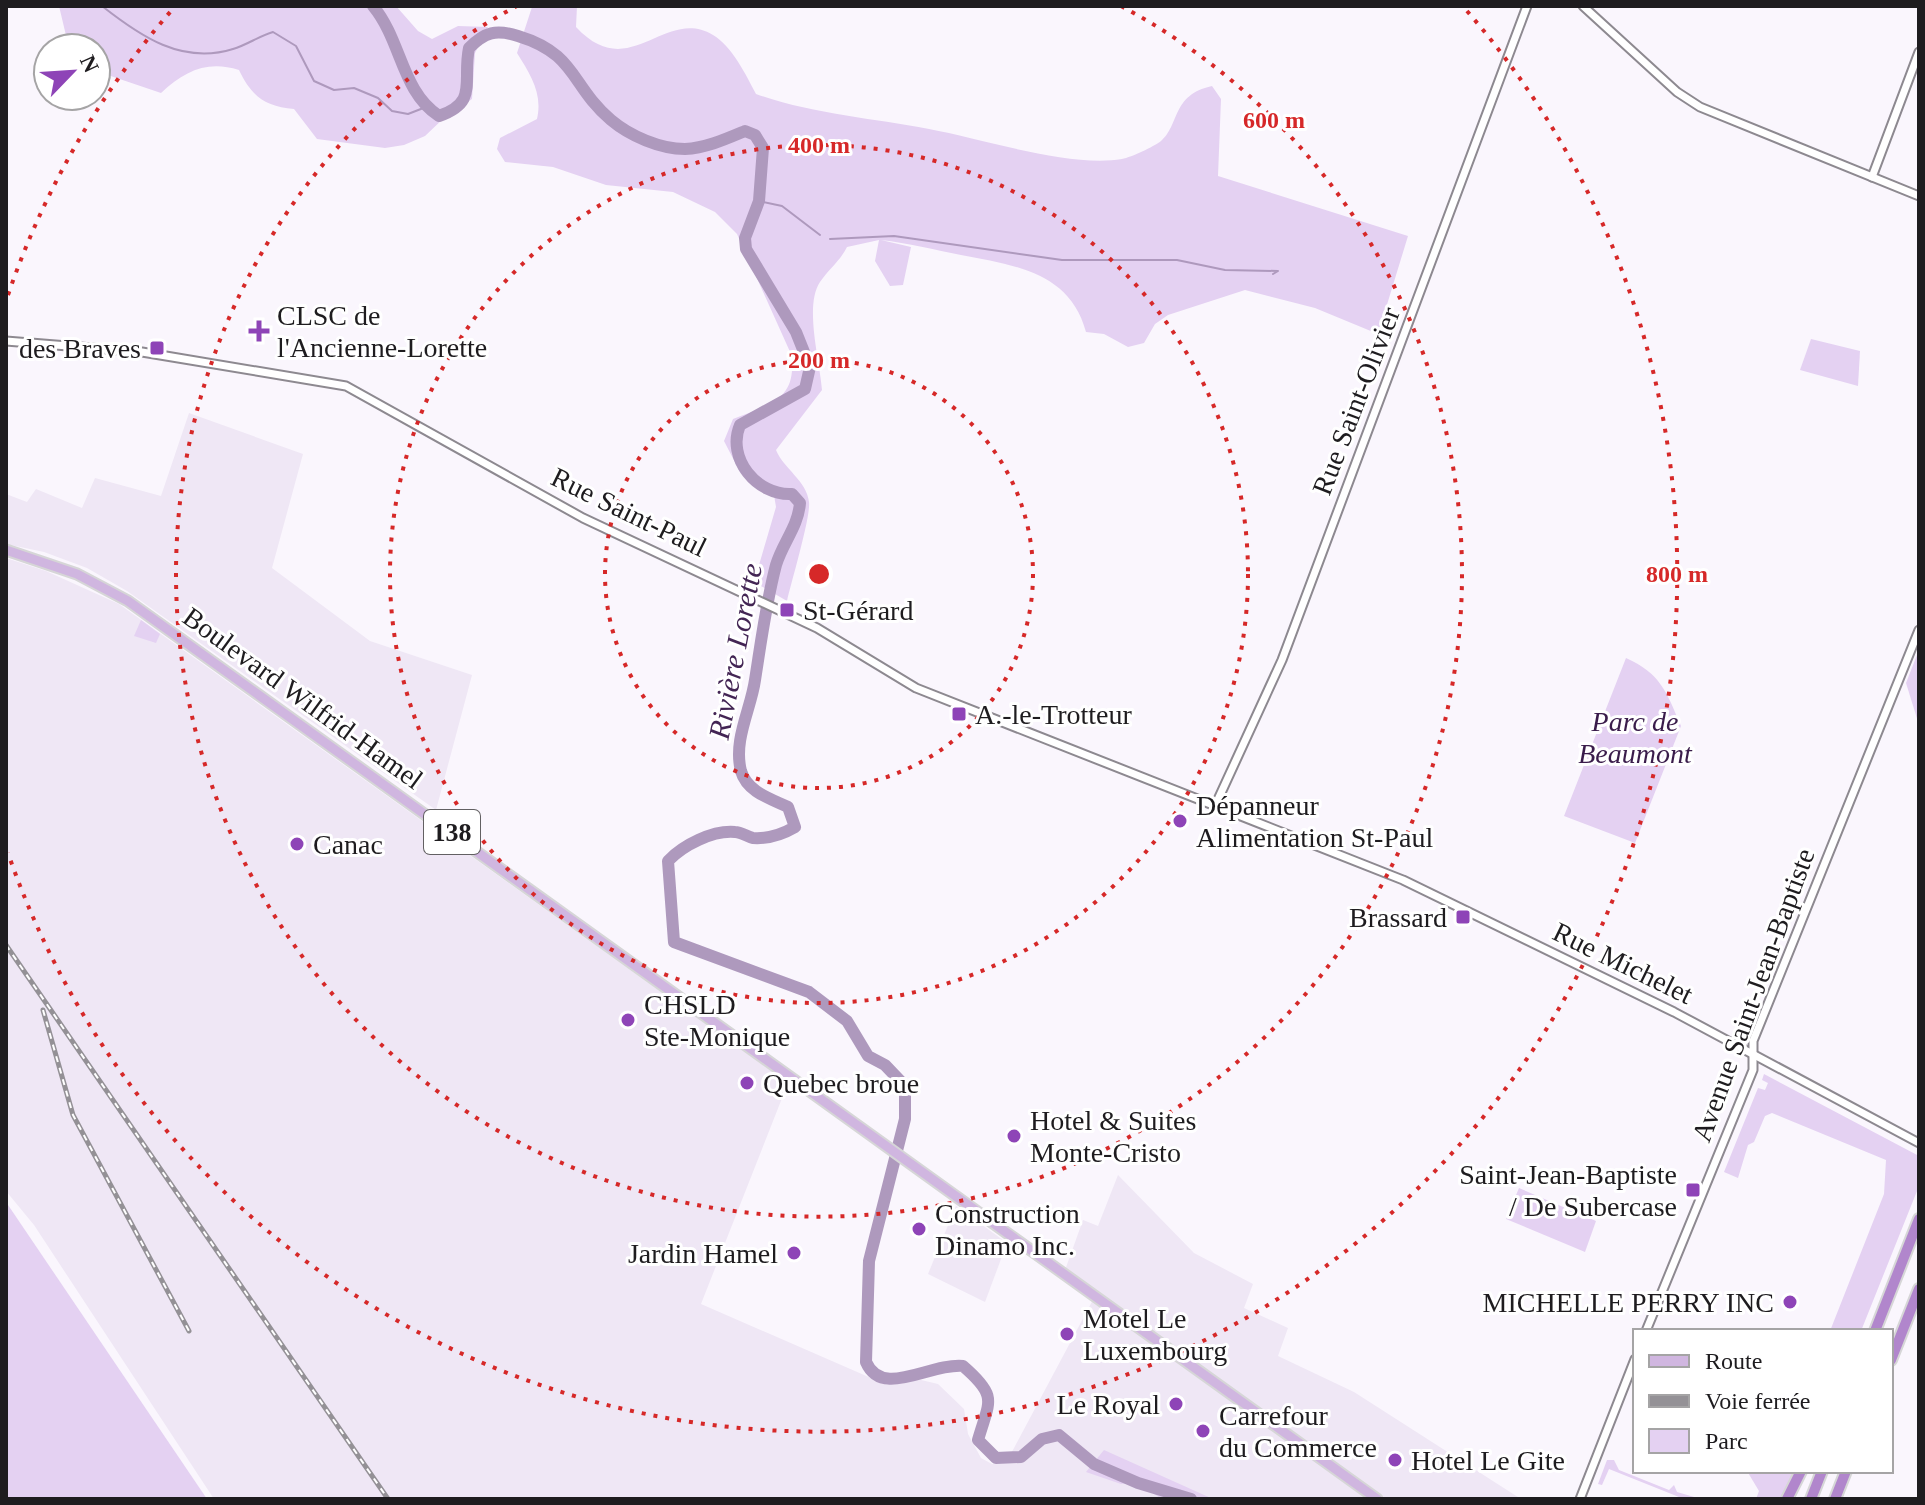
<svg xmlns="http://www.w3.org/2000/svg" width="1925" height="1505" font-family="Georgia,serif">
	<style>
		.built { fill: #efe7f5 }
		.green { fill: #e4d1f2 }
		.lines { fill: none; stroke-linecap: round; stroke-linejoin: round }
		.stream { stroke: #ae99bd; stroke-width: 2 }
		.river { stroke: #ae99bd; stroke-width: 12 }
		.tertiary-casing { stroke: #8d8990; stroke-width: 11 }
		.primary-casing { stroke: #d6d6d7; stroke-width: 13 }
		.motorway-casing { stroke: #d6d6d7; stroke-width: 14 }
		.tertiary { stroke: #fff; stroke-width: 7 }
		.primary { stroke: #d0b6e0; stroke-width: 9 }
		.motorway { stroke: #b186cc; stroke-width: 10 }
		.rail-casing { stroke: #949196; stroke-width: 5 }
		.rail { stroke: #fff; stroke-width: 2; stroke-dasharray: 6; stroke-linecap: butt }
		.ring { fill: none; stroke: #d62828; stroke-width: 4; stroke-dasharray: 4 8 }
		.poi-dot { fill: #8e44b7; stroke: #fff; stroke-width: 3 }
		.labels { text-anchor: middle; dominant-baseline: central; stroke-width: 6; stroke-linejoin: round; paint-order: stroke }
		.shield { fill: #fff; stroke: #626062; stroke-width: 2 }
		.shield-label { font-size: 26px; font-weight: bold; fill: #1e1c1f }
		.poi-label { font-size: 28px; fill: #1e1c1f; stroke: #fff; text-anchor: start }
		.street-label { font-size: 28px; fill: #1e1c1f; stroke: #fff }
		.park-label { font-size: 28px; font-style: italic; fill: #3a1c4b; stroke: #fff }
		.water-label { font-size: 30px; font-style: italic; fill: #432554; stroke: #fff }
		.centre { fill: #d62828; stroke: #fff; stroke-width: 4 }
		.ring-label { font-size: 24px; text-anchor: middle; font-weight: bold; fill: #d62828; stroke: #fff; stroke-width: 6; stroke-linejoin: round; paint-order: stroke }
	</style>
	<rect width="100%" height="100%" fill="#faf6fd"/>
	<g class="built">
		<polygon points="189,413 303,454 272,568 370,641 472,675 436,810 127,591 87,568 44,552 6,544 6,494 27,502 36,489 82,508 95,478 161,496"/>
		<polygon points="6,558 46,571 119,604 788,1083 701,1304 887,1385 917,1379 938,1384 964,1409 968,1434 981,1458 992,1464 1006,1463 1095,1296 1064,1273 1083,1220 1098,1226 1118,1175 1194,1253 1253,1284 1244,1308 1288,1328 1278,1356 1354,1392 1521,1499 1375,1499 1270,1426 1366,1499 214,1499 34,1225 6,1191"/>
		<polygon points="956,1206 1007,1243 985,1302 928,1274"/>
	</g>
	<g class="green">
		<path d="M59 6H396L418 31 432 39 458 26 488 27 475 53 472 99 445 117 425 136 404 145 385 148 317 139 294 109C265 106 252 97 239 70 207 60 185 71 161 93L96 71V48H69Z"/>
		<path d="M577 6 576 27C630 85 664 6 713 35 732 46 746 75 756 94 812 114 871 118 929 129 983 139 1070 168 1122 159 1132 157 1153 147 1161 141 1180 125 1171 95 1212 86L1221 99 1218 176 1408 236 1378 334 1315 308 1245 290 1168 315 1155 324 1144 343 1128 347 1104 334 1086 332C1070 272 1014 265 961 255 935 250 908 243 881 240L911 247 903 285 890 286 875 261 879 240 847 247C840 261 829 269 820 282 804 306 820 361 822 390L776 450C783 468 807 481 809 502 811 516 791 583 787 601L754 582 776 507 774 495 741 474 724 441 733 419C770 404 798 400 791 354L737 234 715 212 673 192 606 185 553 167 505 162 497 149 500 138 537 119C543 93 530 74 517 53L532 7Z"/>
		<polygon points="1811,339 1860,351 1858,386 1800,370"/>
		<polygon points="141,620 160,634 156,643 134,636"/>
		<polygon points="1919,650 1919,725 1906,683"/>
		<path d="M1626 658C1661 674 1666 691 1681 726L1635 843 1564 816Z"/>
		<polygon points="1764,1074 1919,1156 1919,1186 1861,1331 1830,1331 1884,1194 1886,1160 1772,1113 1765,1116 1754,1142 1748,1145 1738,1178 1724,1172 1758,1088 1765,1090 1768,1083 1762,1080"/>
		<polygon points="1519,1188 1596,1221 1585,1252 1506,1219"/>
		<polygon points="6,1202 207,1499 6,1499"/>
		<polygon points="1104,1450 1213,1499 1162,1499 1135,1482 1121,1484 1086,1472"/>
		<polygon points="1607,1460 1614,1460 1619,1470 1669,1490 1674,1485 1677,1492 1701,1499 1684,1499 1609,1469 1602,1485 1598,1484"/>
		<polygon points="1747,1471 1795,1471 1781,1499 1756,1499 1759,1491"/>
	</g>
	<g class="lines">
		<g class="stream">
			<path d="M102 6C140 36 182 65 233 49 247 45 259 36 273 32L296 46 314 81 334 90 354 88 378 98 392 111 408 114 426 107"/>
			<polyline points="759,201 782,206 820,235"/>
			<polyline points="830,239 894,236 1062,260 1177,260 1225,270 1278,271 1273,274"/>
		</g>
		<path class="river" d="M373 6C402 41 401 91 439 116 479 102 462 82 469 48 485 32 496 29 518 36 577 54 570 85 611 120 630 136 660 149 685 149 706 148 726 139 745 131L755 135 763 148 759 201 745 238 746 249 796 332 810 367 805 389 740 425C726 458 757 496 792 494L800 503C798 527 783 542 776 565 766 603 761 642 755 680 751 709 733 740 741 771 747 792 771 799 788 807L795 827C783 834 768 839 753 838 747 837 742 832 735 832 713 830 683 845 668 861L674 942 809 992 847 1021 868 1056 885 1065 905 1086V1119L869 1261 866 1362C882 1399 929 1363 963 1366 999 1397 989 1401 978 1440L996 1458 1021 1457 1042 1439 1059 1435 1094 1464 1138 1483 1191 1499"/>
		<g class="tertiary-casing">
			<g id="tertiary">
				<polyline points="1583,6 1677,92 1700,107 1919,196"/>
				<polyline points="1872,177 1919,52"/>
				<polyline points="6,341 142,352 346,386 583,518 817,628 916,688 1403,880 1674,1012 1919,1143"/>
				<polyline points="1215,806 1282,660 1527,6"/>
				<polyline points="1646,1331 1753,1070 1753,1041 1919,630"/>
				<polyline points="1580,1499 1635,1359"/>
			</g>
		</g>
		<g class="primary-casing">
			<polyline id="primary" points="6,550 77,574 128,601 1377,1499"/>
		</g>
		<g class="motorway-casing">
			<g id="motorway">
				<polyline points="1875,1331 1919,1219"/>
				<polyline points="1891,1360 1919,1289"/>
				<polyline points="1787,1499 1801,1471"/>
				<polyline points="1811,1499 1822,1471"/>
				<polyline points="1835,1499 1846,1471"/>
			</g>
		</g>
		<use href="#tertiary" class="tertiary"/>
		<use href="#primary" class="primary"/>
		<use href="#motorway" class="motorway"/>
		<g class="rail-casing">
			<g id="rail">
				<polyline points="6,945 388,1499"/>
				<polyline points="43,1010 73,1115 189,1331"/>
			</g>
		</g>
		<use href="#rail" class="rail"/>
	</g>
	<g class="ring">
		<circle cx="819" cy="574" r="214"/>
		<circle cx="819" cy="574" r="429"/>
		<path d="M1121 6A643 643 0 1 1 517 6"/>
		<path d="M8 295A858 858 0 0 1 171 11M1467 11A858 858 0 1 1 8 853"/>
	</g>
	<g class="poi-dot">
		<path d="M255 319h8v8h8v8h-8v8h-8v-8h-8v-8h8z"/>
		<rect x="149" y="340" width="16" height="16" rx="4"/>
		<rect x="779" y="602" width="16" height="16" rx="4"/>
		<rect x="951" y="706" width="16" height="16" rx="4"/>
		<circle cx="1180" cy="821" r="8"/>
		<circle cx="297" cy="844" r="8"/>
		<rect x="1455" y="909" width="16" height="16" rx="4"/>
		<circle cx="628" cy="1020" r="8"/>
		<circle cx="747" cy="1083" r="8"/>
		<circle cx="1014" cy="1136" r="8"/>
		<rect x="1685" y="1182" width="16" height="16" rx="4"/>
		<circle cx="919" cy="1229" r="8"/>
		<circle cx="794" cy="1253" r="8"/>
		<circle cx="1790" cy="1302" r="8"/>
		<circle cx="1067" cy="1334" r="8"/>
		<circle cx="1176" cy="1404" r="8"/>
		<circle cx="1203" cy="1431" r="8"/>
		<circle cx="1395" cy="1460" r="8"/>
	</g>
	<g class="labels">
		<rect class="shield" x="424" y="810" width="56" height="44" rx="6"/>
		<g class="shield-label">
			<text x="452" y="832">138</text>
		</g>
		<g class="poi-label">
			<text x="277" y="315">CLSC de<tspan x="277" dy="32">l'Ancienne-Lorette</tspan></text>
			<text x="141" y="348" text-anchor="end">des Braves</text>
			<text x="803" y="610">St-Gérard</text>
			<text x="975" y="714">A.-le-Trotteur</text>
			<text x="1196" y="805">Dépanneur<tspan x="1196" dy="32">Alimentation St-Paul</tspan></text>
			<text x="313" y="844">Canac</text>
			<text x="1447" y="917" text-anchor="end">Brassard</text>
			<text x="644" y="1004">CHSLD<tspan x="644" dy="32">Ste-Monique</tspan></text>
			<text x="763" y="1083">Quebec broue</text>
			<text x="1030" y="1120">Hotel &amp; Suites<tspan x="1030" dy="32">Monte-Cristo</tspan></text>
			<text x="1677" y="1174" text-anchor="end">Saint-Jean-Baptiste<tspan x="1677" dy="32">/ De Subercase</tspan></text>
			<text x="935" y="1213">Construction<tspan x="935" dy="32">Dinamo Inc.</tspan></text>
			<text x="778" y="1253" text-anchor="end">Jardin Hamel</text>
			<text x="1774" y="1302" text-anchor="end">MICHELLE PERRY INC</text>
			<text x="1083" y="1318">Motel Le<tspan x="1083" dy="32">Luxembourg</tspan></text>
			<text x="1160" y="1404" text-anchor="end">Le Royal</text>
			<text x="1219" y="1415">Carrefour<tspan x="1219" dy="32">du Commerce</tspan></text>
			<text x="1411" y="1460">Hotel Le Gite</text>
		</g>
		<g class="street-label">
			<text transform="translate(1356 401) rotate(-69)">Rue Saint-Olivier</text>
			<text transform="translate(629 512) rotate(26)">Rue Saint-Paul</text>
			<text transform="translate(303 698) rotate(36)">Boulevard Wilfrid-Hamel</text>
			<text transform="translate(1623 963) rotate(26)">Rue Michelet</text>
			<text transform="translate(1753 995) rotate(-70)">Avenue Saint-Jean-Baptiste</text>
		</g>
		<g class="park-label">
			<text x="1635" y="721">Parc de<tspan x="1635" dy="32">Beaumont</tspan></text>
		</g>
		<g class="water-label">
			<text transform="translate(735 651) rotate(-79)">Rivière Lorette</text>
		</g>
	</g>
	<circle cx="819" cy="574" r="12" class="centre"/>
	<g class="ring-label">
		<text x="1274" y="128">600 m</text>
		<text x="819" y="153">400 m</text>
		<text x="819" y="368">200 m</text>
		<text x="1677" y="582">800 m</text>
	</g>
	<rect width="1925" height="1505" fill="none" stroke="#1e1c1f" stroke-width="16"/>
	<rect x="1633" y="1329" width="260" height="144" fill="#ffffff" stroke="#a5a4a5" stroke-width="2"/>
	<rect x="1649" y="1355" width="40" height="12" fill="#d0b6e0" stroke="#a5a4a5" stroke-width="2"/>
	<text x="1705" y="1369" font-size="24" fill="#1e1c1f">Route</text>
	<rect x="1649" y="1395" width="40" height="12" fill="#949196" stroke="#a5a4a5" stroke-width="2"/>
	<text x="1705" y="1409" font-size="24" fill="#1e1c1f">Voie ferrée</text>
	<rect x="1649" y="1429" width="40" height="24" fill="#e4d1f2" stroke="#a5a4a5" stroke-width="2"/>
	<text x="1705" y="1449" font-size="24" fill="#1e1c1f">Parc</text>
	<g transform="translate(72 72) rotate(65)"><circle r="38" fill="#ffffff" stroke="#a5a4a5" stroke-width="2"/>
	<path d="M0-6L14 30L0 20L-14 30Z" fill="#8e44b7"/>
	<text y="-12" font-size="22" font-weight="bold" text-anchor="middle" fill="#1e1c1f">N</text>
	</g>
</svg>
